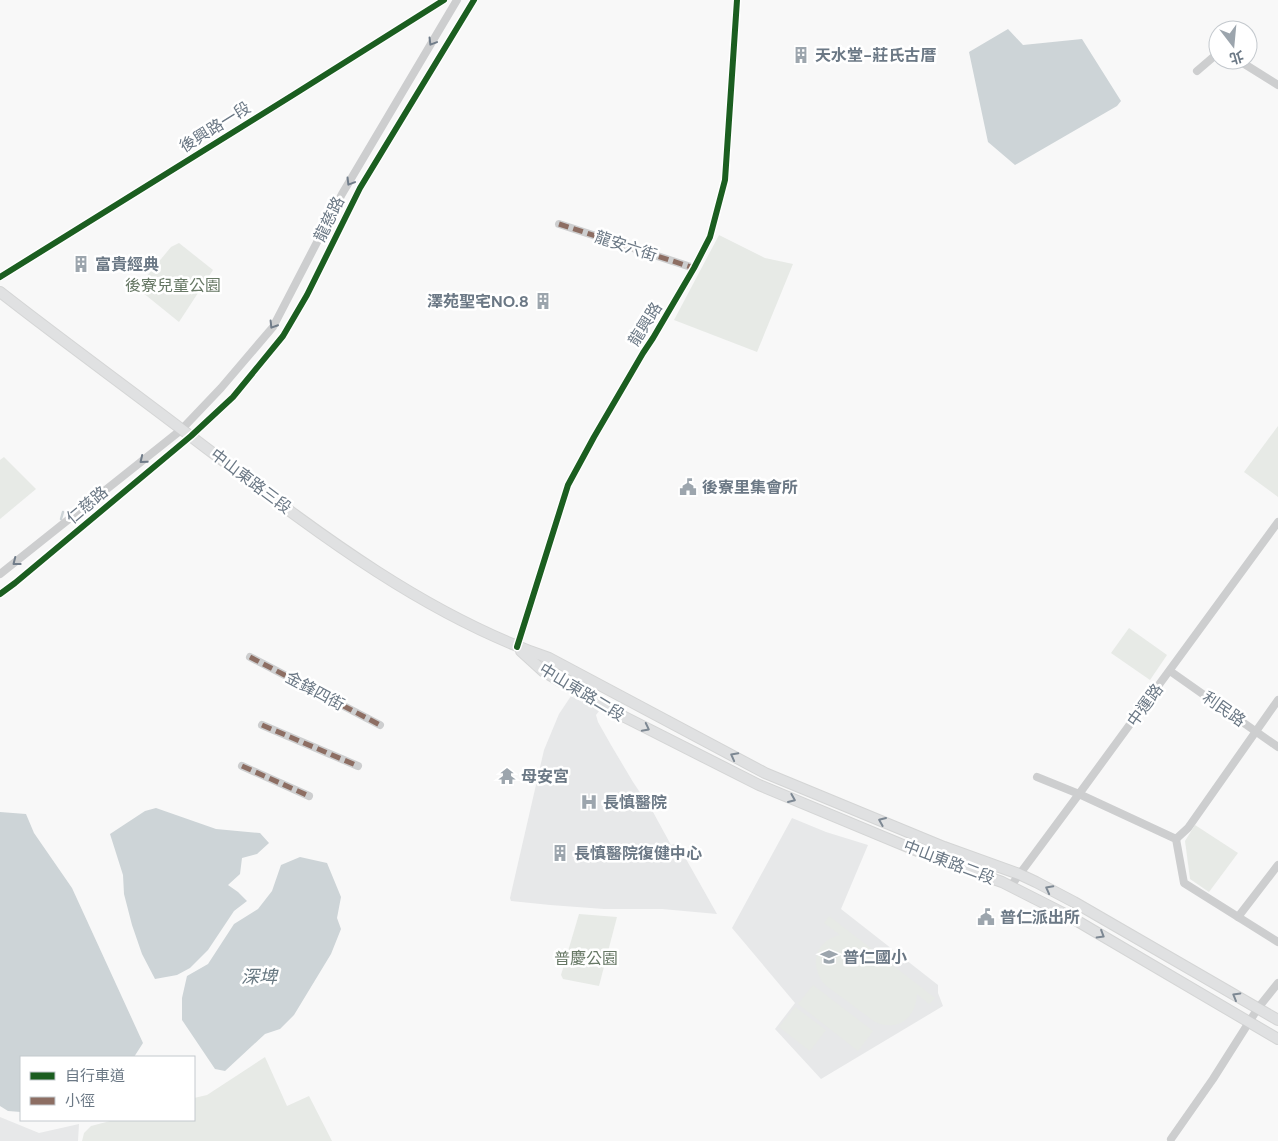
<svg xmlns="http://www.w3.org/2000/svg" width="1278" height="1141" font-family="'DM Sans','Noto Sans TC',sans-serif">
	<style>
		.built { fill: #e7e8e9 }
		.green { fill: #e7eae6 }
		.water { fill: #cdd4d7 }
		.lines { fill: none; stroke-linecap: round; stroke-linejoin: round }
		.stream { stroke: #cdd4d7; stroke-width: 2.5 }
		.major-casing { stroke: #d4d5d5; stroke-width: 12 }
		.minor { stroke: #cdcecf; stroke-width: 8 }
		.major { stroke: #e0e1e2; stroke-width: 10 }
		.quiet { stroke: #8d6e63; stroke-width: 5; stroke-dasharray: 10 5; stroke-linecap: butt }
		.cycleway-casing { stroke: #fff; stroke-width: 9 }
		.cycleway { stroke: #1b5e20; stroke-width: 6 }
		.oneway { stroke: #707c89 }
		.oneway2 { stroke: #7d8893 }
		.labels { text-anchor: middle; dominant-baseline: central; stroke-width: 5; stroke-linejoin: round; paint-order: stroke }
		.poi-label { font-size: 16px; font-weight: bold; fill: #6b7885; stroke: #fff; text-anchor: start }
		.street-label { font-size: 16px; fill: #6b7885; stroke: #fff }
		.park-label { font-size: 16px; fill: #677865; stroke: #fff }
		.water-label { font-size: 18px; font-style: italic; fill: #677780; stroke: #fff }
	</style>
	<rect width="100%" height="100%" fill="#f8f8f8"/>
	<g class="built">
		<polygon points="571,696 599,711 596,715 598,722 611,745 633,782 653,812 671,845 677,843 717,914 662,909 604,909 550,905 511,901 510,898 544,750 559,714"/>
		<polygon points="792,818 826,832 868,845 841,909 938,985 938,993 943,1006 821,1079 775,1029 795,1003 732,928"/>
		<polygon points="0,1117 39,1133 79,1124 78,1141 0,1141"/>
	</g>
	<g class="green">
		<polygon points="719,235 765,258 793,264 757,352 674,320"/>
		<polygon points="179,243 213,270 179,322 137,288 171,247"/>
		<polygon points="1278,426 1278,497 1244,472"/>
		<polygon points="4,457 36,489 0,519 0,460"/>
		<polygon points="1129,628 1167,655 1150,680 1111,653"/>
		<polygon points="1195,825 1238,853 1209,892 1190,879 1185,841"/>
		<polygon points="579,914 617,917 599,986 563,979 561,975"/>
		<path d="M829 916 935 998 929 1004 917 994C916 1018 898 1032 875 1022 863 1013 852 1005 840 996 834 991 826 987 822 981 817 973 814 963 817 954 821 943 829 938 840 935L824 923Z"/>
		<polygon points="813,985 873,1031 858,1051 798,1004"/>
		<polygon points="795,1007 826,1030 810,1051 779,1027"/>
		<polygon points="265,1057 287,1106 309,1096 332,1141 82,1141 84,1133 91,1126 114,1120 194,1120 194,1098 207,1095"/>
	</g>
	<g class="water">
		<polygon points="1008,29 1023,45 1082,39 1121,101 1117,106 1015,165 988,142 969,52"/>
		<polygon points="156,808 216,829 260,833 269,843 257,854 242,858 240,874 228,885 238,892 247,901 234,911 208,950 190,968 177,975 155,979 142,954 132,925 124,894 123,875 110,834 145,811"/>
		<polygon points="0,812 26,814 34,833 72,888 143,1043 134,1057 21,1057 21,1112 8,1111 0,1106"/>
		<polygon points="300,857 327,863 341,897 337,918 341,929 331,954 294,1015 280,1029 265,1034 225,1071 215,1069 182,1020 182,998 187,976 208,964 234,924 258,909 272,891 281,865"/>
	</g>
	<g class="lines">
		<polyline class="stream" points="61,519 63,512"/>
		<g class="major-casing">
			<g id="major">
				<path d="M0 292C64 342 129 389 193 438 304 522 416 612 549 658L765 773 944 847 1019 874 1036 882 1074 902 1278 1020"/>
				<polyline points="521,651 543,671 597,703 759,785 939,860 1002,882 1067,915 1278,1039"/>
			</g>
		</g>
		<g class="minor">
			<polyline points="1238,60 1278,85"/>
			<polyline points="1197,71 1218,53"/>
			<polyline points="559,224 694,268"/>
			<polyline points="0,277 293,95 444,0"/>
			<polyline points="0,574 181,430 221,388 273,327 342,194 457,0"/>
			<polyline points="0,594 15,583 191,436 233,397 283,336 307,295 360,188 474,0"/>
			<polyline points="517,647 568,485 594,437 643,353 653,338 694,268 710,237 725,180 737,0"/>
			<polyline points="250,657 380,725"/>
			<polyline points="1170,671 1278,747"/>
			<polyline points="262,725 358,766"/>
			<polyline points="242,766 309,796"/>
			<polyline points="1037,777 1079,794 1176,839 1184,883 1278,942"/>
			<polyline points="1176,839 1188,828 1278,700"/>
			<polyline points="1010,887 1079,794 1278,522"/>
			<polyline points="1238,917 1278,865"/>
			<polyline points="1171,1139 1213,1079 1258,1008 1278,983"/>
		</g>
		<use href="#major" class="major"/>
		<g class="quiet">
			<polyline points="559,224 694,268"/>
			<polyline points="250,657 380,725"/>
			<polyline points="262,725 358,766"/>
			<polyline points="242,766 309,796"/>
		</g>
		<g class="cycleway-casing">
			<g id="cycleway">
				<polyline points="0,277 293,95 444,0"/>
				<polyline points="0,594 15,583 191,436 233,397 283,336 307,295 360,188 474,0"/>
				<polyline points="517,647 568,485 594,437 643,353 653,338 694,268 710,237 725,180 737,0"/>
			</g>
		</g>
		<use href="#cycleway" class="cycleway"/>
	</g>
	<defs><path id="oneway-chevron" d="M-2-3.5L2.5 0L-2 3.5" fill="none" stroke-width="1.6" stroke-linecap="round" stroke-linejoin="round" transform="scale(1.25)"/></defs>
	<g class="oneway">
		<use href="#oneway-chevron" transform="translate(432 42) rotate(121)"/>
		<use href="#oneway-chevron" transform="translate(350 182) rotate(121)"/>
		<use href="#oneway-chevron" transform="translate(273 325) rotate(122)"/>
		<use href="#oneway-chevron" transform="translate(143 460) rotate(141)"/>
		<use href="#oneway-chevron" transform="translate(16 562) rotate(142)"/>
	</g>
	<g class="oneway2">
		<use href="#oneway-chevron" transform="translate(646 728) rotate(27)"/>
		<use href="#oneway-chevron" transform="translate(734 756) rotate(-152)"/>
		<use href="#oneway-chevron" transform="translate(792 799) rotate(23)"/>
		<use href="#oneway-chevron" transform="translate(882 821) rotate(-157)"/>
		<use href="#oneway-chevron" transform="translate(1049 889) rotate(-152)"/>
		<use href="#oneway-chevron" transform="translate(1101 935) rotate(31)"/>
		<use href="#oneway-chevron" transform="translate(1236 996) rotate(-150)"/>
	</g>
	<defs>
		<g id="building-bare" transform="scale(1.35)"><path d="M-4-6H4V6H1V3H-1V6H-4ZM-2.5-4.3h1.7v1.8h-1.7ZM.8-4.3h1.7v1.8H.8ZM-2.5-1h1.7V.8h-1.7ZM.8-1h1.7V.8H.8Z" fill="#9ca5ad" stroke="#fff" stroke-width="2.5" paint-order="stroke"/></g>
		<g id="civic-bare" transform="scale(1.35)"><path d="M-.6-6.5H3V-4.5H.6V-3L4-1V1h2V6H-6V1h2V-1L-.6-3ZM-1.2 2.5V6h2.4V2.5Z" fill="#9ca5ad" stroke="#fff" stroke-width="2.5" paint-order="stroke"/></g>
		<g id="temple-bare" transform="scale(1.35)"><path d="M0-6L5-2H3V0L6.5 2.5H4V6H1.5V3h-3V6H-4V2.5H-6.5L-3 0V-2H-5Z" fill="#9ca5ad" stroke="#fff" stroke-width="2.5" paint-order="stroke"/></g>
		<g id="hospital-bare" transform="scale(1.35)"><path d="M-5-5h3v3.5h4V-5h3V5h-3V1.5h-4V5h-3Z" fill="#9ca5ad" stroke="#fff" stroke-width="2.5" paint-order="stroke"/></g>
		<g id="school-bare" transform="scale(1.35)"><path d="M0-5L7-2L0 1L-7-2ZM-4 1L0 2.5L4 1V4Q0 6-4 4Z" fill="#9ca5ad" stroke="#fff" stroke-width="2.5" paint-order="stroke"/></g>
	</defs>
	<g fill-rule="evenodd">
		<use href="#building-bare" x="801" y="55"/>
		<use href="#building-bare" x="81" y="264"/>
		<use href="#building-bare" x="543" y="301"/>
		<use href="#civic-bare" x="688" y="487"/>
		<use href="#temple-bare" x="507" y="776"/>
		<use href="#hospital-bare" x="589" y="802"/>
		<use href="#building-bare" x="560" y="853"/>
		<use href="#civic-bare" x="986" y="917"/>
		<use href="#school-bare" x="829" y="957"/>
	</g>
	<g class="labels">
		<g class="poi-label">
			<text x="815" y="55">天水堂-莊氏古厝</text>
			<text x="95" y="264">富貴經典</text>
			<text x="529" y="301" text-anchor="end">澤苑聖宅NO.8</text>
			<text x="702" y="487">後寮里集會所</text>
			<text x="521" y="776">母安宮</text>
			<text x="603" y="802">長慎醫院</text>
			<text x="574" y="853">長慎醫院復健中心</text>
			<text x="1000" y="917">普仁派出所</text>
			<text x="843" y="957">普仁國小</text>
		</g>
		<g class="street-label">
			<text transform="translate(215 127) rotate(-32)">後興路一段</text>
			<text transform="translate(329 219) rotate(-64)">龍慈路</text>
			<text transform="translate(626 246) rotate(18)">龍安六街</text>
			<text transform="translate(645 324) rotate(-58)">龍興路</text>
			<text transform="translate(251 481) rotate(37)">中山東路三段</text>
			<text transform="translate(87 505) rotate(-40)">仁慈路</text>
			<text transform="translate(315 691) rotate(28)">金鋒四街</text>
			<text transform="translate(582 692) rotate(31)">中山東路二段</text>
			<text transform="translate(1145 705) rotate(-54)">中運路</text>
			<text transform="translate(1224 709) rotate(35)">利民路</text>
			<text transform="translate(949 862) rotate(21)">中山東路二段</text>
		</g>
		<g class="park-label">
			<text x="173" y="285">後寮兒童公園</text>
			<text x="586" y="958">普慶公園</text>
		</g>
		<g class="water-label">
			<text x="259" y="977">深埤</text>
		</g>
	</g>
	<rect x="20" y="1056" width="175" height="65" fill="#ffffff" stroke="#c4c9ce"/>
	<rect x="30" y="1072" width="25" height="8" fill="#1b5e20" stroke="#c4c9ce"/>
	<text x="65" y="1081" font-size="15" fill="#6b7885">自行車道</text>
	<rect x="30" y="1097" width="25" height="8" fill="#8d6e63" stroke="#c4c9ce"/>
	<text x="65" y="1106" font-size="15" fill="#6b7885">小徑</text>
	<g transform="translate(1233 45) rotate(164)"><circle r="24" fill="#ffffff" stroke="#c4c9ce"/>
	<path d="M0-4L9 19L0 12L-9 19Z" fill="#9ca5ad"/>
	<text y="-8" font-size="14" font-weight="bold" text-anchor="middle" fill="#6b7885">北</text>
	</g>
</svg>
